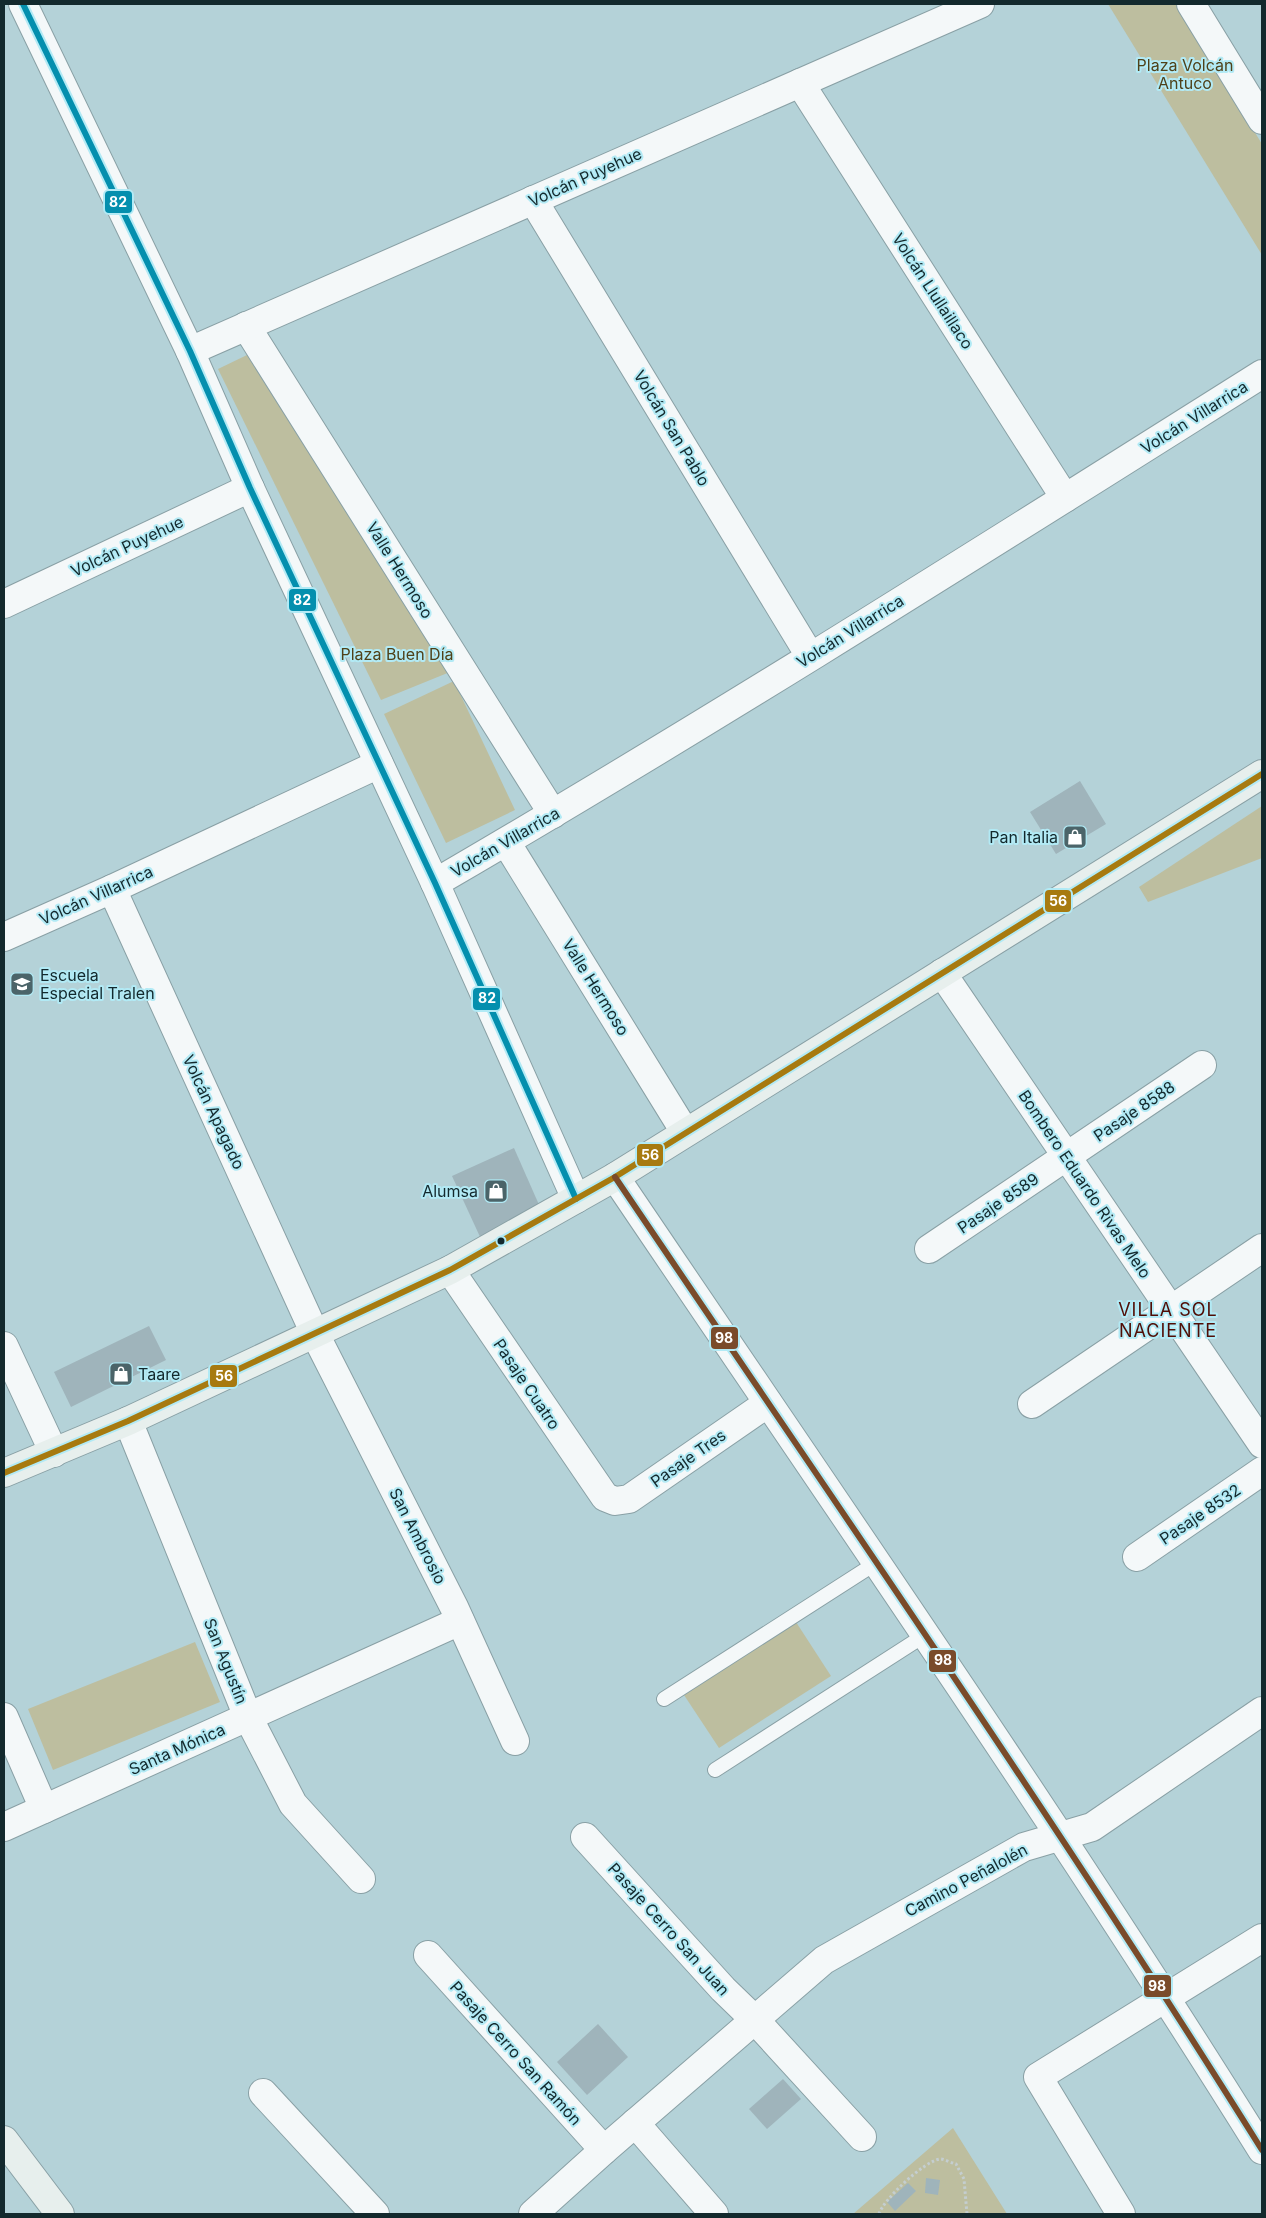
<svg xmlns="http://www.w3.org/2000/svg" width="1266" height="2218" font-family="Inter,sans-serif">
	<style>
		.green { fill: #bdbe9f }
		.building { fill: #9fb4bb }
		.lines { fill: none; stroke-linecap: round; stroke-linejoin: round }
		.lane-casing { stroke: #89a0a5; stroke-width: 16 }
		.street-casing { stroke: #89a0a5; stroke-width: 30 }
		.secondary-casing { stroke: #89a0a5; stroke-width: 30 }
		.path { stroke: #c4ced0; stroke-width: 3; stroke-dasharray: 2.5 2.5; stroke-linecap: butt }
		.lane { stroke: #f4f8f9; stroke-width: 14 }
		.street { stroke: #f4f8f9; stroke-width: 28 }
		.secondary { stroke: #e7efed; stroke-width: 28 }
		.bus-1-casing { stroke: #b2eaf5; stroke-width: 10 }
		.bus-2-casing { stroke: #b2eaf5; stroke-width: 10 }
		.bus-3-casing { stroke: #b2eaf5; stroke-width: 10 }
		.bus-1 { stroke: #048fae; stroke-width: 6 }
		.bus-2 { stroke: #a77a10; stroke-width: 6 }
		.bus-3 { stroke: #7a4b2a; stroke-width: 6 }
		.bus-dot { fill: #13292d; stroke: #b2eaf5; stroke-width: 2 }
		.labels { text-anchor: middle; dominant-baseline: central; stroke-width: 4; stroke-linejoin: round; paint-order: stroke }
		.park-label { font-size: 16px; fill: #4f4119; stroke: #b2eaf5 }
		.street-label { font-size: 16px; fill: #13292d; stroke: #b2eaf5 }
		.poi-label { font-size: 16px; fill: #13292d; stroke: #b2eaf5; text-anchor: end }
		.neighbourhood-label { font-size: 18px; letter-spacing: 1px; fill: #510d05; stroke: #b2eaf5 }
		.line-badge { stroke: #b2eaf5; stroke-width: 2 }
		.badge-label { font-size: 14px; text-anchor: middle; font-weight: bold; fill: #fff }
	</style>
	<rect width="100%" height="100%" fill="#b4d2d8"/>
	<g class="green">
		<polygon points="1108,4 1176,4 1262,144 1262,255"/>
		<polygon points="247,355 450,672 381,700 218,369"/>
		<polygon points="454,681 515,810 446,843 384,714"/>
		<polygon points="1262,806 1262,858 1148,902 1139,887"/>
		<polygon points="796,1622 831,1676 719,1748 684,1695"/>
		<polygon points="195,1642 220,1702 53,1770 28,1709"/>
		<polygon points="953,2128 1007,2214 853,2214"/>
	</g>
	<g class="building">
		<polygon points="1080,781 1106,824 1056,854 1030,812"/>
		<polygon points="514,1148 540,1207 481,1239 452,1176"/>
		<polygon points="149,1326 166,1360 71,1407 54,1372"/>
		<polygon points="598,2024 628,2057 587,2095 557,2062"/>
		<polygon points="783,2079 801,2099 767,2129 749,2109"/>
		<polygon points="926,2178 940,2180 938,2195 925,2193"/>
		<polygon points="908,2183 916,2191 895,2211 887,2202"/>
	</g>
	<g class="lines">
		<g class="lane-casing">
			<g id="lane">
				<polyline points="664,1699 876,1563"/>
				<polyline points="715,1770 925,1635"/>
			</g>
		</g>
		<g class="street-casing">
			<g id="street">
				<polyline points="23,4 190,351 250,488 435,883 576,1199"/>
				<polyline points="1191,4 1262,120"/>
				<polyline points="800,83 1065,498"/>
				<polyline points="533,200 810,656"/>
				<polyline points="246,326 553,814"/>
				<polyline points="190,351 980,4"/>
				<polyline points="4,604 250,488"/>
				<polyline points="506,842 685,1132"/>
				<path d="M435 883C715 720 989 546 1262 374"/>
				<polyline points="112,889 315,1334 454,1607 515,1741"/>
				<polyline points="4,937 112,889 379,764"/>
				<polyline points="942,973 1262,1444"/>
				<path d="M615 1177C833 1500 1056 1820 1262 2150"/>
				<polyline points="929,1249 1202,1065"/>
				<polyline points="450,1270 605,1497 615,1501 629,1499 768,1403"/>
				<polyline points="4,1346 54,1453"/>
				<polyline points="1032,1404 1262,1248"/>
				<polyline points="128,1421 248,1717 293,1804 361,1879"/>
				<polyline points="1137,1557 1262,1471"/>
				<polyline points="4,1717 44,1809"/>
				<polyline points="4,1827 460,1621"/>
				<polyline points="585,1837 723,1989 755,2020 862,2137"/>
				<polyline points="428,1955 604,2150"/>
				<polyline points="263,2093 375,2214"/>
				<polyline points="635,2123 714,2214"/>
				<polyline points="533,2214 604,2150 824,1960 1024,1847 1092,1827 1262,1711"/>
				<polyline points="1121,2214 1038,2077 1262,1938"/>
			</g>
		</g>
		<g class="secondary-casing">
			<g id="secondary">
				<polyline points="4,1473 128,1421 450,1270 615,1177 1262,774"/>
				<polyline points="4,2140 60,2214"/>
			</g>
		</g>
		<path class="path" d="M879 2214C883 2200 924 2161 940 2159 945 2159 951 2163 956 2164L964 2179 967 2214"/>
		<use href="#lane" class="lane"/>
		<use href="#street" class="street"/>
		<use href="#secondary" class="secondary"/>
		<g class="bus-1-casing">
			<polyline id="bus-1" points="23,4 190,351 250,488 435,883 576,1199"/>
		</g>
		<g class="bus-2-casing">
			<polyline id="bus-2" points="4,1473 128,1421 450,1270 615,1177 1262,774"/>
		</g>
		<g class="bus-3-casing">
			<path id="bus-3" d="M615 1177C833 1500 1056 1820 1262 2150"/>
		</g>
		<use href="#bus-1" class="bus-1"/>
		<use href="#bus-2" class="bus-2"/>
		<use href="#bus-3" class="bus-3"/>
	</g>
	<defs>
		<g id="shop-square" transform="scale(1.25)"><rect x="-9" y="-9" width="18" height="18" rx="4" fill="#4b6469" stroke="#b2eaf5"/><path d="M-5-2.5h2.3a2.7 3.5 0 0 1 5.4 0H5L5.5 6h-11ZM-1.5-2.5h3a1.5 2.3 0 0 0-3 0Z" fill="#fff"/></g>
		<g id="school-square" transform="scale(1.25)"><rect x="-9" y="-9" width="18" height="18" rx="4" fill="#4b6469" stroke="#b2eaf5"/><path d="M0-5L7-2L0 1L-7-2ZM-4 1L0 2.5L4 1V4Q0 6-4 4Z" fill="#fff"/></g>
	</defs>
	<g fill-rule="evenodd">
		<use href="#shop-square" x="1075" y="837"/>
		<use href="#school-square" x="22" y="984"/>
		<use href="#shop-square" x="496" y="1191"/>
		<use href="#shop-square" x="121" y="1374"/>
	</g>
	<circle class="bus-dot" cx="501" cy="1241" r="4.5"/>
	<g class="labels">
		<g class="park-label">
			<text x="1185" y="65">Plaza Volcán<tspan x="1185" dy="18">Antuco</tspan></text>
			<text x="397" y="654">Plaza Buen Día</text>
		</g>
		<g class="street-label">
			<text transform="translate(585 177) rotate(-24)">Volcán Puyehue</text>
			<text transform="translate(933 291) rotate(57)">Volcán Llullaillaco</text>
			<text transform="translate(1194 417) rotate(-32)">Volcán Villarrica</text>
			<text transform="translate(672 428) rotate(59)">Volcán San Pablo</text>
			<text transform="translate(127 546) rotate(-25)">Volcán Puyehue</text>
			<text transform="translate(400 570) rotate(58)">Valle Hermoso</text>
			<text transform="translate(850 631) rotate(-32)">Volcán Villarrica</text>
			<text transform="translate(505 842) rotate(-30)">Volcán Villarrica</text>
			<text transform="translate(96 895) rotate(-24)">Volcán Villarrica</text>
			<text transform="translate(596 987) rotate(58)">Valle Hermoso</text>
			<text transform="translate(1134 1111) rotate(-34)">Pasaje 8588</text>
			<text transform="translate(214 1112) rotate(65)">Volcán Apagado</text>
			<text transform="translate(1085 1184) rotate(56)">Bombero Eduardo Rivas Melo</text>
			<text transform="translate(998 1203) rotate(-34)">Pasaje 8589</text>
			<text transform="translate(527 1384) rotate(56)">Pasaje Cuatro</text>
			<text transform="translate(688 1458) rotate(-35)">Pasaje Tres</text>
			<text transform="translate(1200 1514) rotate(-34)">Pasaje 8532</text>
			<text transform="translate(418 1536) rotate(63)">San Ambrosio</text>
			<text transform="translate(226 1661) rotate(68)">San Agustín</text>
			<text transform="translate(177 1749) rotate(-24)">Santa Mónica</text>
			<text transform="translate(966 1880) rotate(-28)">Camino Peñalolén</text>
			<text transform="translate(669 1929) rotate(48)">Pasaje Cerro San Juan</text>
			<text transform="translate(516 2053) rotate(48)">Pasaje Cerro San Ramón</text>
		</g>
		<g class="poi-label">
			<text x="1058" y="837">Pan Italia</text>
			<text x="40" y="975" text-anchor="start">Escuela<tspan x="40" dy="18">Especial Tralen</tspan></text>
			<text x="478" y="1191">Alumsa</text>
			<text x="138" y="1374" text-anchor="start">Taare</text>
		</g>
		<g class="neighbourhood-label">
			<text x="1168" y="1309">VILLA SOL<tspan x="1168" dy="21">NACIENTE</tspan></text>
		</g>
	</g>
	<g class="line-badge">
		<rect x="104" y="190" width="29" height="24" rx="5" fill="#048fae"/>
		<rect x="288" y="588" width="29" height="24" rx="5" fill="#048fae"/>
		<rect x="1044" y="889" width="28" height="24" rx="5" fill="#a77a10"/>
		<rect x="472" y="987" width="29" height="24" rx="5" fill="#048fae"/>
		<rect x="636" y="1143" width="28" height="24" rx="5" fill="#a77a10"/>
		<rect x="710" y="1326" width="29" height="24" rx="5" fill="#7a4b2a"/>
		<rect x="209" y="1364" width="29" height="24" rx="5" fill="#a77a10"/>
		<rect x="928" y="1649" width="29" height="24" rx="5" fill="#7a4b2a"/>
		<rect x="1143" y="1974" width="29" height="24" rx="5" fill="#7a4b2a"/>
	</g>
	<g class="badge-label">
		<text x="118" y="207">82</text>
		<text x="302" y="605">82</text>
		<text x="1058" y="906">56</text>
		<text x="487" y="1003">82</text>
		<text x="650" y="1160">56</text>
		<text x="724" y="1343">98</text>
		<text x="224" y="1381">56</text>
		<text x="943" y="1665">98</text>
		<text x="1157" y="1991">98</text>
	</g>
	<rect width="1266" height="2218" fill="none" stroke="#13292d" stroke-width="10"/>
</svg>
